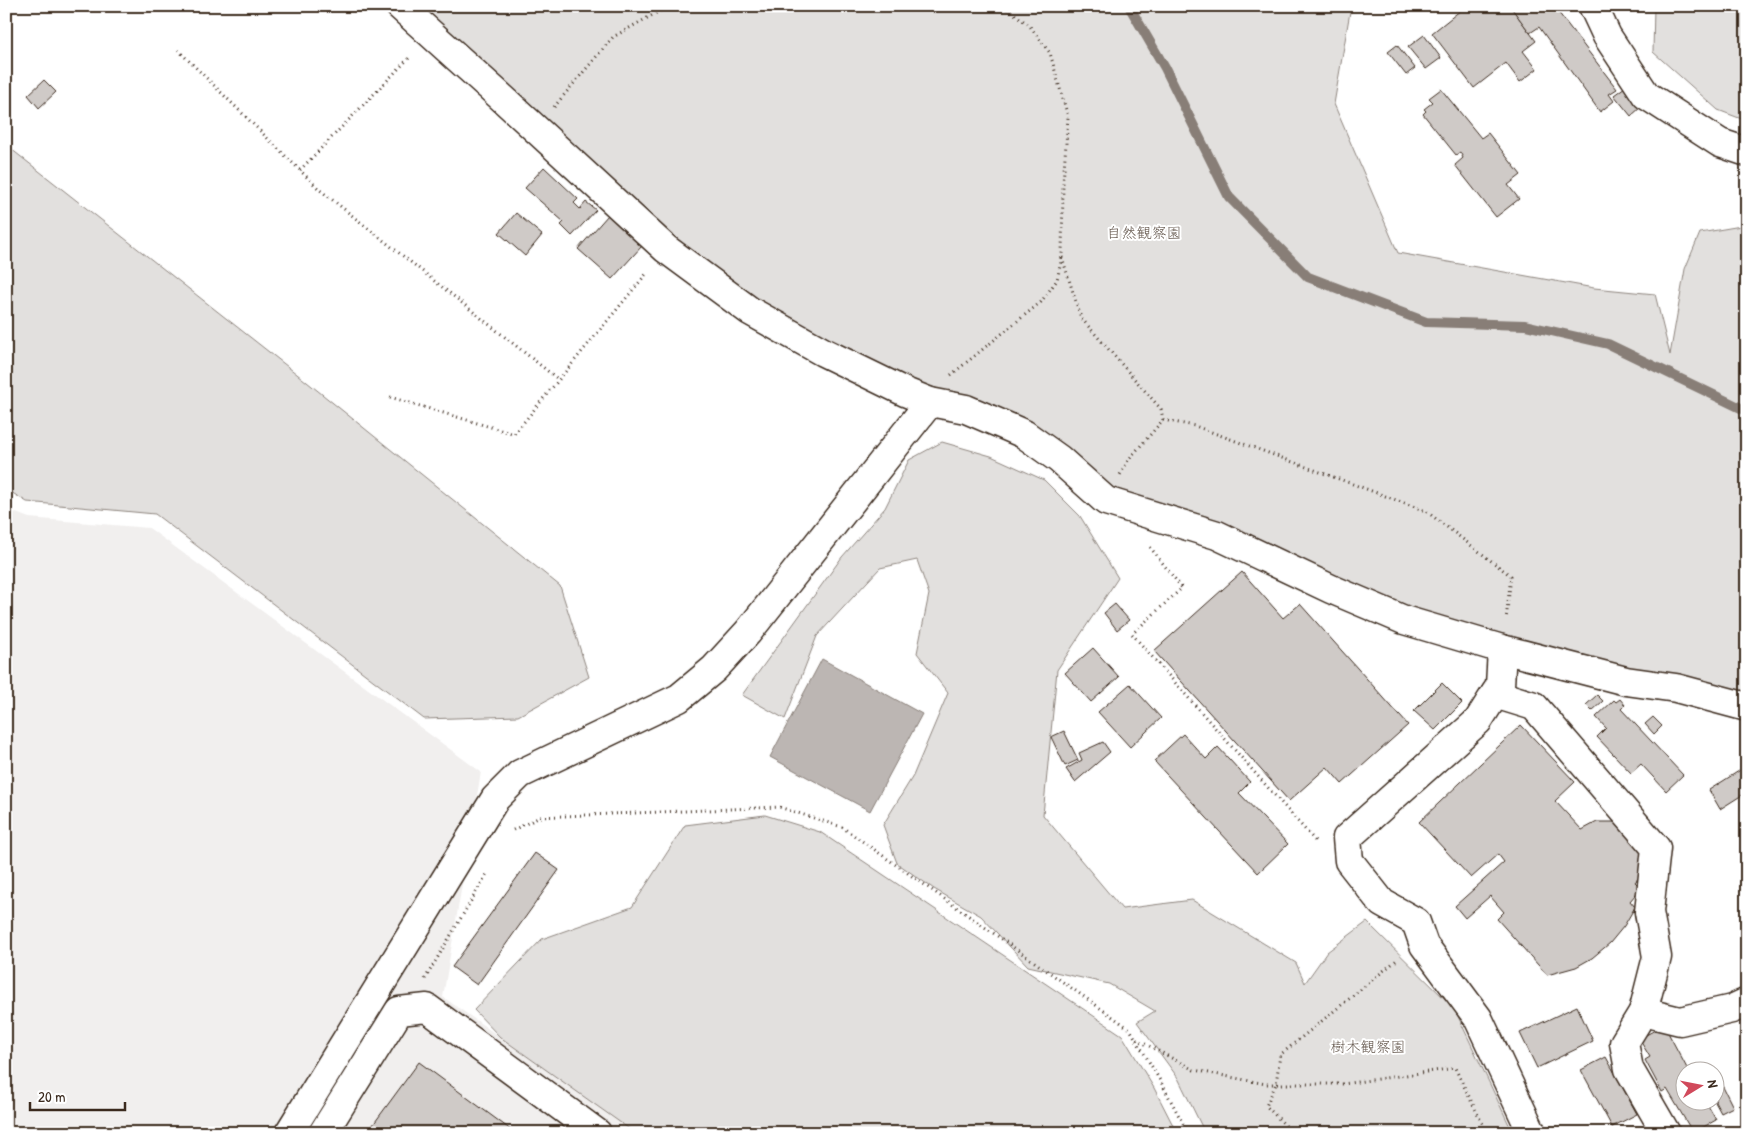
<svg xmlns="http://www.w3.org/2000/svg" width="1753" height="1139" font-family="'Patrick Hand','Klee One',sans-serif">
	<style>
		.built { fill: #f1efee }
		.green { fill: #e2e0de; stroke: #8e857e }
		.water { fill: #bcb6b3; stroke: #887e77 }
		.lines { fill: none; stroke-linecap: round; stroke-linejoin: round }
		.stream { stroke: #887e77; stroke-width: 10 }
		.building { fill: #cfcac7; stroke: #3b2a1e }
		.minor-casing { stroke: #3b2a1e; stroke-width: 31 }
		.path { stroke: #3b2a1e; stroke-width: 3; stroke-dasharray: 1 4; stroke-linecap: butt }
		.minor { stroke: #fff; stroke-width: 28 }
		.labels { text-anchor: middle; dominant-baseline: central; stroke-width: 4; stroke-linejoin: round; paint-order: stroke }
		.park-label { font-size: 15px; fill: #65584e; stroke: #fff }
	</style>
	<rect width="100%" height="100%" fill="#fff"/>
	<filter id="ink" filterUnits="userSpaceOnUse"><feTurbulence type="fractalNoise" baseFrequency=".02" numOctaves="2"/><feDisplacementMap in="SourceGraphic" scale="10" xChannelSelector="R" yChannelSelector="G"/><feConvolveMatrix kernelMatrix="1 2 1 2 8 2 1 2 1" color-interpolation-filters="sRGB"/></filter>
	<g filter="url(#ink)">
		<polygon class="built" points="6,509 29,518 149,528 481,772 443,997 637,1133 6,1133"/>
		<g class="green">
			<polygon points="410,6 1351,6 1334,104 1398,253 1594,288 1655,294 1670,355 1685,269 1700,233 1747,225 1747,703 1401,614 1106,490 899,385 747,299 633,207"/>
			<polygon points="1654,6 1747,6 1747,121 1718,110 1653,52"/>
			<polygon points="6,145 302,378 560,586 589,677 518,716 424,719 155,514 27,502 6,489"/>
			<polygon points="942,442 991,456 1044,480 1080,516 1118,578 1057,670 1043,815 1122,909 1192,900 1296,963 1305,983 1327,952 1367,922 1454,1008 1513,1133 1205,1133 1178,1078 1137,1022 1155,1011 1109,984 1028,966 981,916 934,889 897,863 883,825 913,776 948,693 917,653 929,594 917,560 880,568 817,636 785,719 742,695 842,557 885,508 909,460"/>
			<polygon points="765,815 820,832 1122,1035 1154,1088 1177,1133 635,1133 500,1037 474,1010 542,939 632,907 685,825"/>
		</g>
		<polygon class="water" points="822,659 922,714 870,811 770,757"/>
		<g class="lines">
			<polyline class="stream" points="1129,6 1165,68 1229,197 1308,277 1426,322 1525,325 1608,344 1747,411"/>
		</g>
		<g class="building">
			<polygon points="1466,6 1510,6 1536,41 1523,51 1537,69 1520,82 1506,63 1474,88 1432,33"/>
			<polygon points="1510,6 1546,6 1550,11 1555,8 1617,89 1609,94 1614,101 1600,112 1539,27 1530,33"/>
			<polygon points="1424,35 1441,58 1426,69 1408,47"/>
			<polygon points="1397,45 1415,68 1406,75 1388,52"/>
			<polygon points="44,80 56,92 39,108 28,95"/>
			<polygon points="1625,87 1641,107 1631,116 1614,95"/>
			<polygon points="1441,89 1481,138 1488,133 1521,175 1508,185 1519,199 1496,217 1455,165 1463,158 1460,152 1456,155 1423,114 1426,111 1424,109 1433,102 1429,98"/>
			<polygon points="544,167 578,199 574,203 580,209 586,202 596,210 572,236 561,225 564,222 525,188"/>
			<polygon points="516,213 542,235 525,256 499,233"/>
			<polygon points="608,215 642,246 612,279 578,249"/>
			<polygon points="1242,572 1283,618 1300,604 1408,725 1342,784 1327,767 1289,801 1154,651"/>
			<polygon points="1115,604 1129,620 1117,630 1104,613"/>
			<polygon points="1093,648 1119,677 1091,702 1065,673"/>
			<polygon points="1442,683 1462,703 1435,730 1414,711"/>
			<polygon points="1130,684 1161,718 1130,747 1098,712"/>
			<polygon points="1597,695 1603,701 1592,711 1586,705"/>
			<polygon points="1620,699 1625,705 1621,709 1683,775 1666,791 1641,764 1631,773 1597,737 1606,728 1596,717 1614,700 1616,702"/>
			<polygon points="1653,717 1662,726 1654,734 1645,724"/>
			<polygon points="1521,725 1575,782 1555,801 1582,830 1597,822 1613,822 1624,825 1641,851 1643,866 1641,875 1635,882 1641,888 1630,901 1635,907 1624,926 1610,943 1592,958 1576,967 1547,975 1497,919 1504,912 1490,896 1465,918 1455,906 1504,862 1498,854 1471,878 1419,822"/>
			<polygon points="1064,731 1078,760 1065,766 1051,737"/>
			<polygon points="1183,734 1206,759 1218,747 1250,782 1239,793 1288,844 1258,873 1154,761"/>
			<polygon points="1103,742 1110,752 1075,782 1066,769 1082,760 1079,753"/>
			<polygon points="1742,769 1747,777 1747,792 1720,809 1709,790"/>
			<polygon points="535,853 559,870 477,985 452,967"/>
			<polygon points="1577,1006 1593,1041 1537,1068 1520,1033"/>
			<polygon points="1664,1025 1689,1072 1686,1072 1686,1102 1706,1102 1716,1120 1693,1133 1667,1089 1662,1092 1645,1060 1650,1057 1639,1039"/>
			<polygon points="1606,1057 1637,1114 1612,1127 1581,1070"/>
			<polygon points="419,1062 515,1133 367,1133"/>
			<polygon points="1723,1087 1733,1107 1721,1113 1715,1102 1716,1092"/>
		</g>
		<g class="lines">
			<g class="minor-casing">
				<g id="minor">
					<polyline points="400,6 500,96 666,249 750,311 823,352 905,392 930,402 966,409 1024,434 1059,459 1106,501 1217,535 1331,589 1404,620 1502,649 1626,681 1676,688 1747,707"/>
					<polyline points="1593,6 1607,36 1646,95 1720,143 1747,152"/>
					<polyline points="1502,649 1500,686 1478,721 1347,838 1349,861 1382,903 1416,922 1424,945 1478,1018 1532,1133"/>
					<polyline points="1495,694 1534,706 1656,848 1649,912 1657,957 1643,1012 1624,1043 1629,1069 1666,1133"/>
					<polyline points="1643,1012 1680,1021 1732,1009 1747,1002"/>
					<polyline points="289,1133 495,799 520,774 679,698 714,669 748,632 930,402"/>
					<polyline points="323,1133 399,1011 427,1008 597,1133"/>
				</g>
			</g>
			<g class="path">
				<polyline points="178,50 320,190 559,380"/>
				<polyline points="554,107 613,37 669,6"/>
				<polyline points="300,170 411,56"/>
				<polyline points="1062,257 1081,318 1161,409 1163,420 1129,459 1120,475"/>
				<polyline points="951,375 1041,302 1057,280 1062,257 1063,183 1068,117 1050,53 1029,25 1004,6"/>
				<polyline points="390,397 514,434 647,273"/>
				<polyline points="1163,420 1195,426 1426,511 1511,576 1506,620"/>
				<polyline points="1150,547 1182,588 1132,634 1317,843"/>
				<polyline points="513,830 540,817 779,807 842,827 1130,1029 1162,1084 1188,1133"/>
				<polyline points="425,979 488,872"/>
				<polyline points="1136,1039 1194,1070 1266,1084 1343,1084 1455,1068 1487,1133"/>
				<polyline points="1293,1133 1266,1106 1276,1084 1280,1055 1398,959"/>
			</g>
			<use href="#minor" class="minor"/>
		</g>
	</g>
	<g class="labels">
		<g class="park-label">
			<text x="1144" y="232">自然観察園</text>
			<text x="1368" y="1046">樹木観察園</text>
		</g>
	</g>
	<rect width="1753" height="1139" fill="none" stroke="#fff" stroke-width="25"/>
	<rect x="12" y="12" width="1728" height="1114" fill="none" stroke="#3b2a1e" stroke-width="2" filter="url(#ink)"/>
	<g transform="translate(1700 1086) rotate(80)"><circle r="24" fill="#ffffff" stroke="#b1aaa5"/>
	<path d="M0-4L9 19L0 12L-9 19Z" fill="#d1495b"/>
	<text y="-8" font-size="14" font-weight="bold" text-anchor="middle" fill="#3b2a1e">N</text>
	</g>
	<path d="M30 1102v8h95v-8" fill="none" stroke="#3b2a1e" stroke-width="2.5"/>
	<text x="38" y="1102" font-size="15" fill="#3b2a1e" stroke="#ffffff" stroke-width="4" paint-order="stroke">20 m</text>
</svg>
